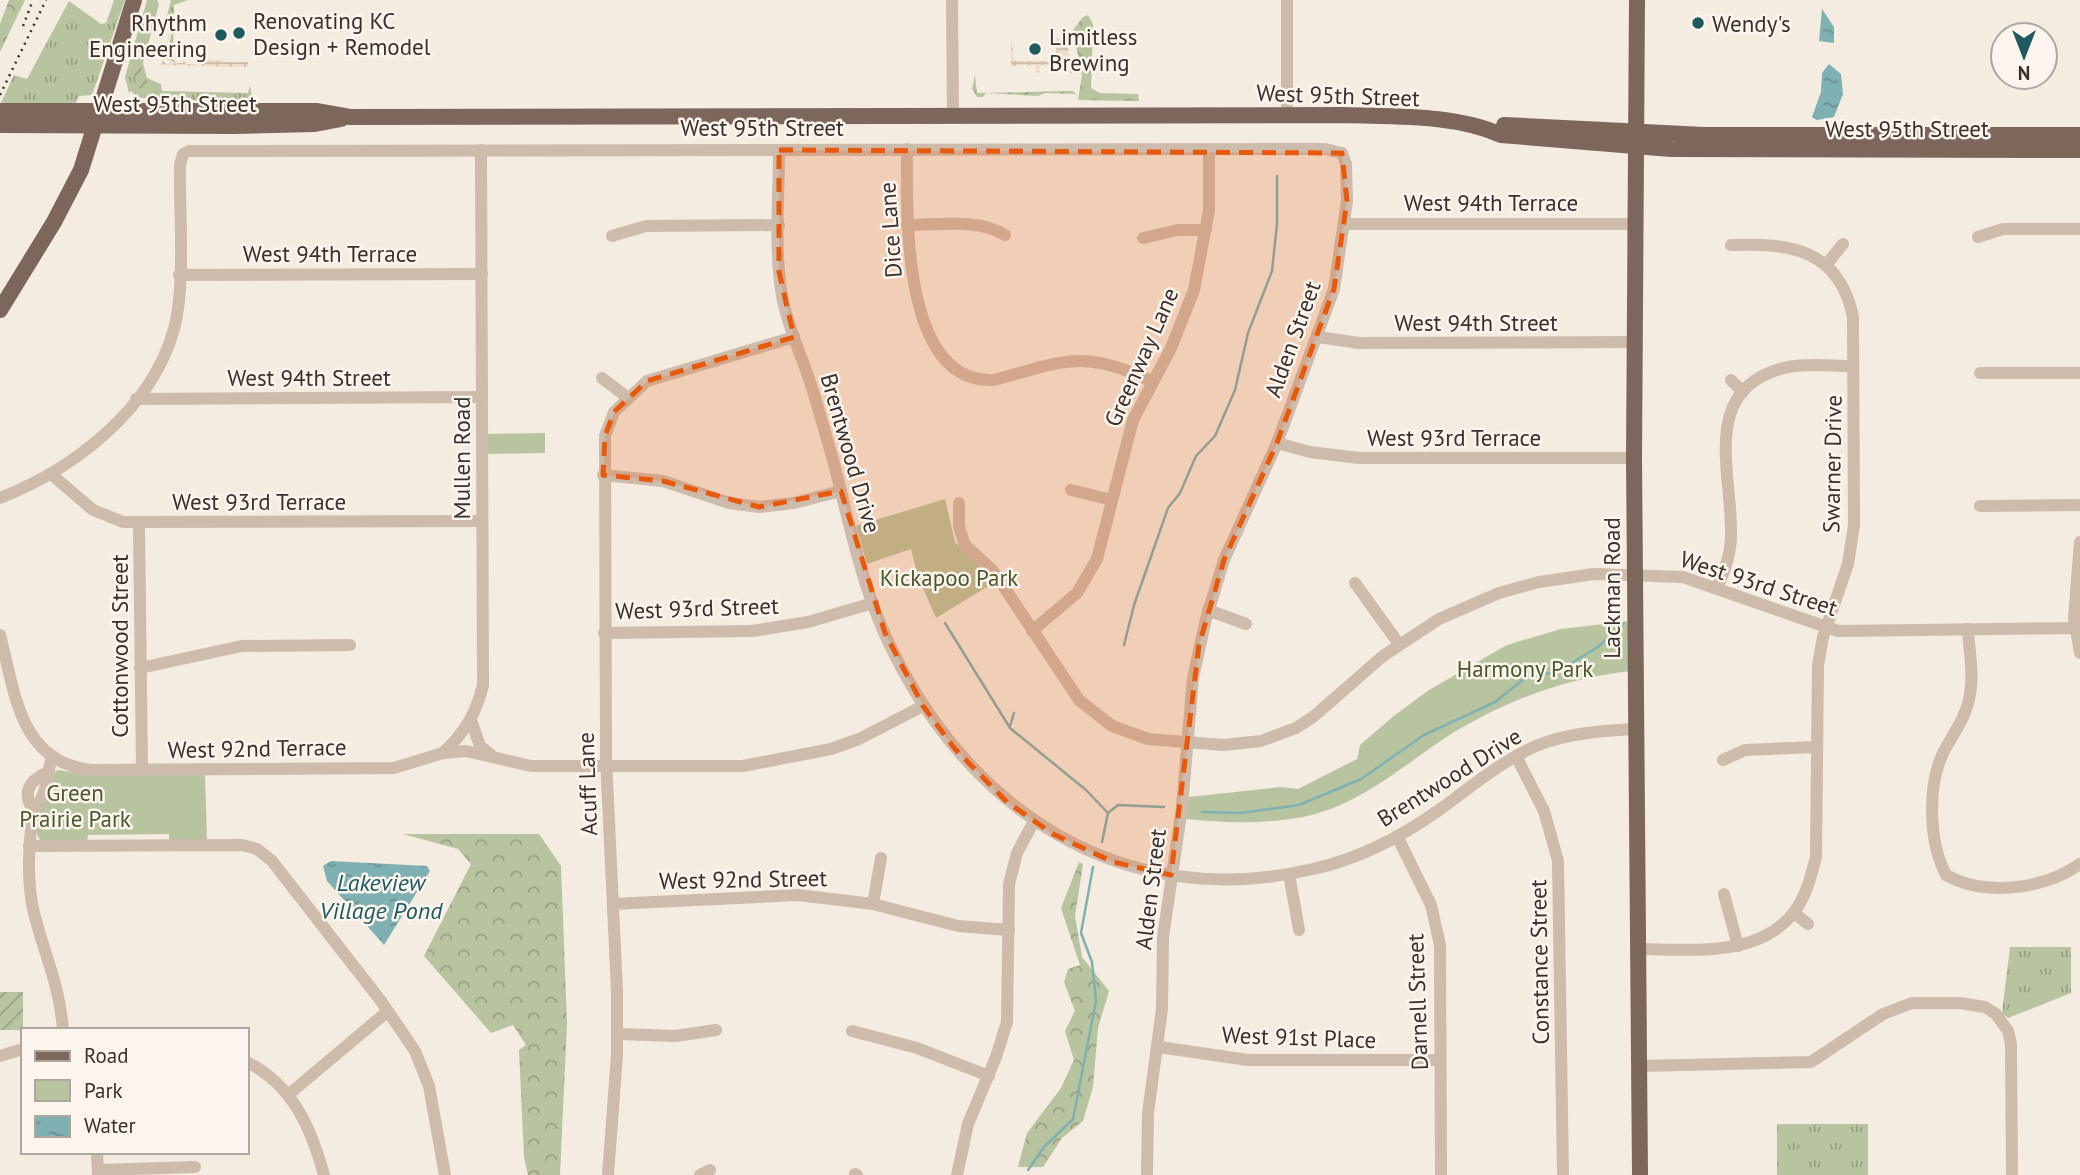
<svg xmlns="http://www.w3.org/2000/svg" width="2080" height="1175" font-family="'PT Sans',sans-serif">
	<style>
		.grass { fill: url(#grass-tufts) }
		.forest { fill: url(#forest-crowns) }
		.park { fill: #b8c4a0 }
		.garden { fill: url(#garden-furrows) }
		.plaza { fill: url(#plaza-grid) }
		.water { fill: url(#water-ripples) }
		.lines { fill: none; stroke-linecap: round; stroke-linejoin: round }
		.stream { stroke: #7fb0b2; stroke-width: 2.5 }
		.minor { stroke: #cdbbac; stroke-width: 12 }
		.major { stroke: #7d675c; stroke-width: 16 }
		.rail { stroke: #3b302b; stroke-width: 2.5; stroke-dasharray: 2 5; stroke-linecap: butt }
		.marked { fill: #e8590c; fill-opacity: 0.2; stroke: #e8590c; stroke-width: 5; stroke-dasharray: 14 9; stroke-linejoin: round }
		.poi-dot { fill: #1f5a5e; stroke: #fbf5ee; stroke-width: 2.5 }
		.labels { text-anchor: middle; dominant-baseline: central; stroke-width: 5; stroke-linejoin: round; paint-order: stroke }
		.poi-label { font-size: 23px; fill: #3b302b; stroke: #fbf5ee; text-anchor: start }
		.street-label { font-size: 23px; fill: #3b302b; stroke: #fbf5ee }
		.park-label { font-size: 23px; fill: #4a5a2e; stroke: #fbf5ee }
		.water-label { font-size: 24px; font-style: italic; fill: #1f5a5e; stroke: #fbf5ee }
	</style>
	<defs>
		<pattern id="grass-tufts" width="24" height="20" patternUnits="userSpaceOnUse" patternTransform="scale(1.75)"><rect width="24" height="20" fill="#b8c4a0"/><path d="M3 7l-1-3M5 7V3M7 7l1-3M15 17l-1-3M17 17v-4M19 17l1-3" fill="none" stroke="#97a083"/></pattern>
		<pattern id="forest-crowns" width="20" height="18" patternUnits="userSpaceOnUse" patternTransform="scale(1.75)"><rect width="20" height="18" fill="#b8c4a0"/><path d="M2 6a3 3 0 1 1 6 0M12 15a3 3 0 1 1 6 0" fill="none" stroke="#97a083"/></pattern>
		<pattern id="garden-furrows" width="10" height="10" patternUnits="userSpaceOnUse" patternTransform="scale(1.75)"><rect width="10" height="10" fill="#b8c4a0"/><path d="M-1 1l2-2M0 10L10 0M9 11l2-2" fill="none" stroke="#97a083"/></pattern>
		<pattern id="plaza-grid" width="8" height="8" patternUnits="userSpaceOnUse" patternTransform="scale(1.75)"><rect width="8" height="8" fill="#ecdcc8"/><path d="M0 4h8M4 0v8" fill="none" stroke="#cbbdac"/></pattern>
		<pattern id="water-ripples" width="26" height="14" patternUnits="userSpaceOnUse" patternTransform="scale(1.75)"><rect width="26" height="14" fill="#7fb0b2"/><path d="M2 4q2-2 4 0t4 0M15 11q2-2 4 0t4 0" fill="none" stroke="#699091"/></pattern>
	</defs>
	<rect width="100%" height="100%" fill="#f4ebe1"/>
	<g class="grass">
		<polygon points="114,0 125,0 92,95 79,96 75,105 0,105 14,75 27,79 69,1 101,24 106,23"/>
		<polygon points="147,0 157,0 159,4 143,63 147,78 161,84 162,91 248,93 250,85 252,98 249,103 154,98 134,98 135,95 131,91 129,93 125,77"/>
		<polygon points="171,0 188,0 174,5 173,58 176,63 165,58 173,29 165,25"/>
		<polygon points="2010,947 2071,947 2071,993 2008,1018 2002,1013"/>
		<rect x="1777" y="1124" width="91" height="51"/>
	</g>
	<g class="forest">
		<polygon points="9,0 25,0 0,52 0,24"/>
		<polygon points="1088,15 1093,24 1091,88 1100,93 1138,94 1139,101 1078,100 1082,75 1073,30 1083,17"/>
		<polygon points="403,834 539,834 561,866 567,1023 560,1175 528,1175 524,1157 519,1050 526,1045 513,1025 491,1033 424,956 471,864 458,849"/>
		<polygon points="1079,862 1083,864 1075,916 1082,957 1109,991 1098,1028 1093,1087 1083,1121 1062,1138 1043,1167 1018,1167 1027,1133 1061,1088 1074,1060 1065,1031 1075,1011 1064,982 1068,969 1080,965 1061,908"/>
	</g>
	<g class="park">
		<polygon points="545,433 545,453 488,454 488,434"/>
		<polygon points="945,499 955,542 995,582 936,618 918,577 911,549 867,564 856,526"/>
		<path d="M1630 621 1631 671C1566 678 1507 700 1451 734 1405 764 1359 806 1303 817 1264 824 1225 823 1186 819L1189 797 1281 787 1298 789 1357 759 1360 745 1395 715 1429 690 1507 645 1561 629Z"/>
		<path d="M58 770 90 775H205L207 841H169V834L88 835 87 842 40 840C28 821 47 791 54 772Z"/>
	</g>
	<g class="garden">
		<polygon points="136,60 142,62 142,72 152,89 149,96 145,97 135,80"/>
		<polygon points="975,75 977,93 1073,91 1076,94 1044,93 1038,96 986,93 983,97 977,97 972,89"/>
		<rect x="0" y="992" width="23" height="38"/>
	</g>
	<g class="plaza">
		<polygon points="171,28 164,61 166,64 183,63 183,59 186,64 198,64 203,58 217,61 220,59 224,62 248,62 248,67 161,65"/>
		<polygon points="1011,35 1014,61 1056,61 1057,38 1067,40 1070,61 1059,63 1074,63 1072,71 1079,73 1070,73 1069,66 1039,65 1040,73 1036,73 1036,65 1011,66"/>
	</g>
	<g class="water">
		<polygon points="1822,9 1834,27 1834,43 1819,41"/>
		<polygon points="1829,64 1841,74 1843,94 1834,117 1817,120 1812,117 1821,92 1822,73"/>
		<polygon points="331,861 427,866 430,871 384,945 327,881 323,866"/>
	</g>
	<g class="lines">
		<g class="stream">
			<polyline points="945,623 1010,728 1086,790 1108,813"/>
			<polyline points="1124,645 1134,605 1168,508 1180,493 1196,456 1215,436 1235,390 1248,333 1272,271 1277,224 1277,176"/>
			<polyline points="1010,726 1014,713"/>
			<polyline points="1202,812 1240,813 1299,805 1361,779 1424,735 1495,702 1530,674 1555,673 1598,647 1624,623"/>
			<polyline points="1102,842 1108,813 1118,805 1164,807"/>
			<polyline points="1028,1170 1044,1147 1073,1119 1096,1001 1092,962 1081,933 1093,867"/>
		</g>
		<g class="minor">
			<polyline points="952,0 953,115"/>
			<polyline points="1287,115 1287,0"/>
			<path d="M907 149C907 210 900 384 994 380 1065 361 1083 348 1153 382"/>
			<path d="M779 150C779 198 774 249 782 296 787 324 799 350 808 376 817 402 824 430 832 456 848 517 860 580 886 637 965 809 1121 914 1313 869 1359 859 1401 837 1439 810 1471 787 1501 761 1538 745 1569 733 1602 731 1634 729"/>
			<polyline points="1345,224 1637,224"/>
			<path d="M907 225C938 225 978 218 1005 235"/>
			<polyline points="612,236 646,226 779,225"/>
			<polyline points="1978,237 2003,229 2080,229"/>
			<polyline points="1143,238 1178,230 1206,230"/>
			<polyline points="1826,265 1843,244"/>
			<polyline points="179,275 482,274"/>
			<polyline points="1318,337 1359,343 1634,342"/>
			<polyline points="1980,373 2080,373"/>
			<polyline points="602,378 628,398"/>
			<polyline points="1731,380 1743,392"/>
			<polyline points="136,399 482,397"/>
			<polyline points="1277,443 1310,452 1359,458 1634,458"/>
			<polyline points="51,474 93,510 123,522 482,521"/>
			<polyline points="603,475 663,481 729,503 759,507 794,503 841,491"/>
			<polyline points="1071,490 1112,500"/>
			<path d="M0 498C74 469 152 409 174 329 186 284 179 213 180 165L183 154 189 151 1325 149 1342 153 1346 164 1347 201 1334 289 1277 443 1224 560 1206 619 1193 678 1182 807 1163 937 1162 1009 1148 1113 1147 1175"/>
			<polyline points="959,503 959,527 965,545 994,572 1079,700 1112,726 1148,739 1224,745 1261,741 1296,728 1313,717 1383,656 1439,619 1499,593 1539,582 1594,574 1683,577 1838,631 2080,628"/>
			<polyline points="1980,506 2080,505"/>
			<polyline points="139,523 142,770"/>
			<polyline points="2080,542 2074,618 2080,653"/>
			<polyline points="1355,583 1399,644"/>
			<path d="M1717 588C1725 570 1732 551 1731 530 1731 469 1700 386 1788 367 1809 363 1832 366 1853 366"/>
			<polyline points="1208,610 1246,624"/>
			<path d="M1968 629C1969 651 1974 674 1970 694 1967 716 1953 734 1943 753 1927 787 1929 842 1946 875 1985 897 2045 889 2080 864"/>
			<polyline points="1032,631 1077,593 1097,559 1133,420 1171,348 1194,290 1209,210 1209,149"/>
			<polyline points="604,633 752,631 808,622 873,603"/>
			<path d="M0 635C15 692 19 762 91 770L394 768 443 753 466 751 531 766H743L831 749 859 739 923 706"/>
			<polyline points="140,668 242,646 350,645"/>
			<polyline points="471,720 480,746 490,754"/>
			<path d="M443 753C465 732 476 714 483 685L481 150"/>
			<polyline points="1516,756 1544,811 1558,861 1563,1175"/>
			<path d="M52 757C46 776 48 795 33 810 29 844 26 880 34 913 45 957 59 982 63 1030"/>
			<polyline points="1723,760 1745,750 1816,747"/>
			<path d="M33 810C22 793 29 781 46 773"/>
			<polyline points="1397,836 1431,905 1440,945 1441,1175"/>
			<polyline points="29,846 242,845 257,849 272,861 381,1001 415,1051 429,1086 445,1175"/>
			<polyline points="1289,874 1299,930"/>
			<polyline points="1724,894 1738,946"/>
			<polyline points="613,904 798,895 873,904 958,926 1009,930"/>
			<polyline points="873,904 881,858"/>
			<polyline points="1794,913 1808,924"/>
			<path d="M1636 949C1686 949 1759 959 1794 912 1806 897 1811 876 1816 857L1818 665 1823 637 1848 564 1854 525 1853 317C1839 249 1791 243 1731 245"/>
			<polyline points="852,1031 917,1048 989,1076"/>
			<polyline points="617,1034 675,1036 716,1030"/>
			<polyline points="1159,1047 1248,1060 1439,1060"/>
			<polyline points="0,1056 23,1049"/>
			<path d="M247 1062C293 1085 311 1128 324 1175"/>
			<polyline points="1640,1066 1811,1062 1883,1014 1912,1003 1960,1003 1985,1007 1996,1014 2008,1031 2011,1044 2012,1175"/>
			<polyline points="288,1095 388,1011"/>
			<polyline points="97,1152 98,1175"/>
			<polyline points="98,1170 195,1167"/>
			<polyline points="855,1174 857,1175"/>
			<polyline points="608,1175 617,1055 617,992 606,758 605,436 614,412 647,381 794,337"/>
			<polyline points="700,1175 710,1170"/>
			<polyline points="957,1175 968,1124 996,1057 1007,1022 1009,884 1017,853 1034,821"/>
		</g>
		<g class="major">
			<polyline points="1637,0 1634,458 1640,1175"/>
			<path d="M0 111H316L350 117 1344 115C1394 117 1455 114 1501 135L1671 149 2080 150"/>
			<polyline points="0,125 233,126 315,124 341,119"/>
			<polyline points="1504,125 1704,135 2080,135"/>
			<polyline points="0,310 54,222 81,170 134,0"/>
		</g>
		<g class="rail">
			<polyline points="23,26 33,0"/>
			<polyline points="0,95 46,0"/>
		</g>
	</g>
	<path class="marked" d="M779 150 1342 153 1347 201 1334 289 1277 443 1224 560 1199 645 1171 875 1113 862 1053 834 1007 802 955 749 923 706 885 633 841 491 759 507 663 481 603 475 605 436 614 412 647 381 794 337 779 272Z"/>
	<g class="poi-dot">
		<circle cx="1698" cy="23" r="7"/>
		<circle cx="239" cy="33" r="7"/>
		<circle cx="221" cy="35" r="7"/>
		<circle cx="1035" cy="49" r="7"/>
	</g>
	<g class="labels">
		<g class="poi-label">
			<text x="253" y="20">Renovating KC<tspan x="253" dy="26">Design + Remodel</tspan></text>
			<text x="207" y="22" text-anchor="end">Rhythm<tspan x="207" dy="26">Engineering</tspan></text>
			<text x="1712" y="23">Wendy's</text>
			<text x="1049" y="36">Limitless<tspan x="1049" dy="26">Brewing</tspan></text>
		</g>
		<g class="street-label">
			<text transform="translate(1338 95) rotate(2)">West 95th Street</text>
			<text x="175" y="103">West 95th Street</text>
			<text x="762" y="127">West 95th Street</text>
			<text x="1907" y="128">West 95th Street</text>
			<text x="1491" y="202">West 94th Terrace</text>
			<text transform="translate(890 230) rotate(-94)">Dice Lane</text>
			<text x="330" y="253">West 94th Terrace</text>
			<text x="1476" y="322">West 94th Street</text>
			<text transform="translate(1292 339) rotate(-70)">Alden Street</text>
			<text transform="translate(1141 357) rotate(-66)">Greenway Lane</text>
			<text x="309" y="377">West 94th Street</text>
			<text x="1454" y="437">West 93rd Terrace</text>
			<text transform="translate(851 453) rotate(74)">Brentwood Drive</text>
			<text transform="translate(461 458) rotate(-90)">Mullen Road</text>
			<text transform="translate(1832 464) rotate(-89)">Swarner Drive</text>
			<text x="259" y="501">West 93rd Terrace</text>
			<text transform="translate(1759 583) rotate(18)">West 93rd Street</text>
			<text transform="translate(1611 588) rotate(-90)">Lackman Road</text>
			<text transform="translate(697 608) rotate(-2)">West 93rd Street</text>
			<text transform="translate(119 646) rotate(-90)">Cottonwood Street</text>
			<text transform="translate(257 748) rotate(-1)">West 92nd Terrace</text>
			<text transform="translate(1449 777) rotate(-32)">Brentwood Drive</text>
			<text transform="translate(587 784) rotate(-92)">Acuff Lane</text>
			<text transform="translate(743 879) rotate(-1)">West 92nd Street</text>
			<text transform="translate(1150 889) rotate(-83)">Alden Street</text>
			<text transform="translate(1539 962) rotate(-91)">Constance Street</text>
			<text transform="translate(1417 1002) rotate(-92)">Darnell Street</text>
			<text transform="translate(1299 1037) rotate(2)">West 91st Place</text>
		</g>
		<g class="park-label">
			<text x="949" y="577">Kickapoo Park</text>
			<text x="1525" y="668">Harmony Park</text>
			<text x="75" y="792">Green<tspan x="75" dy="26">Prairie Park</tspan></text>
		</g>
		<g class="water-label">
			<text x="381" y="882">Lakeview<tspan x="381" dy="28">Village Pond</tspan></text>
		</g>
	</g>
	<rect x="21" y="1028" width="228" height="126" fill="#fbf5ee" stroke="#aea6a0" stroke-width="2"/>
	<rect x="35" y="1051" width="35" height="10" fill="#7d675c" stroke="#aea6a0" stroke-width="2"/>
	<text x="84" y="1063" font-size="21" fill="#3b302b">Road</text>
	<rect x="35" y="1080" width="35" height="21" fill="#b8c4a0" stroke="#aea6a0" stroke-width="2"/>
	<text x="84" y="1098" font-size="21" fill="#3b302b">Park</text>
	<rect x="35" y="1116" width="35" height="21" fill="url(#water-ripples)" stroke="#aea6a0" stroke-width="2"/>
	<text x="84" y="1133" font-size="21" fill="#3b302b">Water</text>
	<g transform="translate(2024 56) rotate(180)"><circle r="33" fill="#fbf5ee" stroke="#aea6a0" stroke-width="2"/>
	<path d="M0-5L12 26L0 18L-12 26Z" fill="#1f5a5e"/>
	<text y="-10" font-size="19" font-weight="bold" text-anchor="middle" fill="#3b302b">N</text>
	</g>
</svg>
